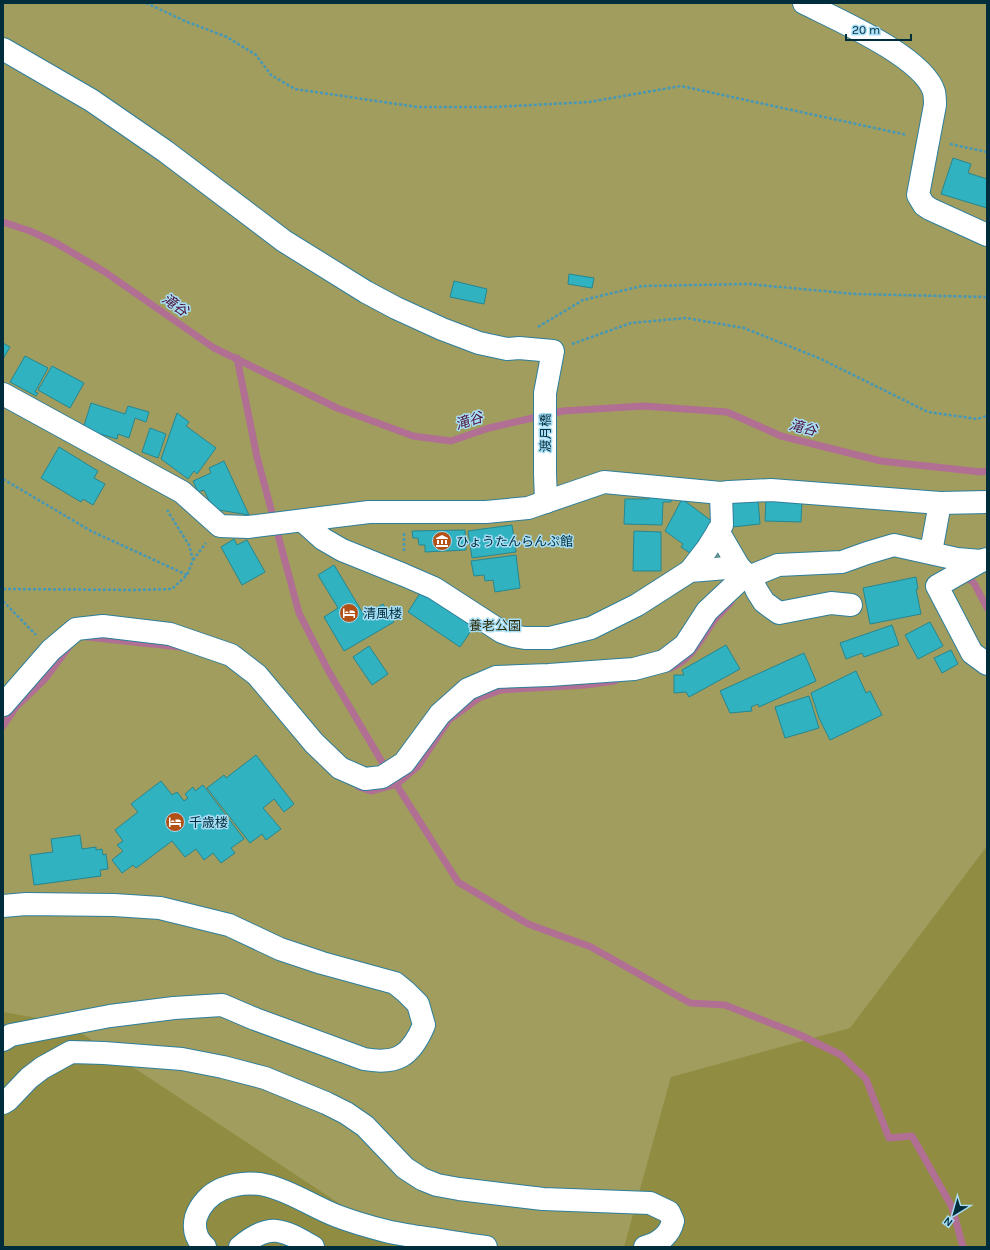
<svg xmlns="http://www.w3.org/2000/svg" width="990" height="1250" font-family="Karla,'Noto Sans JP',sans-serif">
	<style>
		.green { fill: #a09d5e }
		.forest { fill: #908c42 }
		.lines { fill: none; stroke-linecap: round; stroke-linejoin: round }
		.stream { stroke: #b16f93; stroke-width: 7 }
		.building { fill: #30b2c0; stroke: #268791 }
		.minor-casing { stroke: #2f7e9b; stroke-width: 24 }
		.path { stroke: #4797b6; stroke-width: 2.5; stroke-dasharray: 3 2; stroke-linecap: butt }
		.minor { stroke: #fff; stroke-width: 22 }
		.labels { text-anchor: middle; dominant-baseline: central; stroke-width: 3; stroke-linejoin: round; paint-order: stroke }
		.street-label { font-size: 13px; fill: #002d3c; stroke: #a7def6 }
		.poi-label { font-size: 13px; fill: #002d3c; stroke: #a7def6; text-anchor: start }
		.park-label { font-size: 13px; fill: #312f0d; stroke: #a7def6 }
		.water-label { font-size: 14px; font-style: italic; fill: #4a0d34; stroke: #a7def6 }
	</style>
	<rect width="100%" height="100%" fill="#71d6fe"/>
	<rect class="green" x="3" y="3" width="984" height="1244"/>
	<g class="forest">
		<polygon points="987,846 987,1247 624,1247 671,1077 850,1028"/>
		<polygon points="3,1012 66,1023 405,1247 3,1247"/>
	</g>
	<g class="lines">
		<g class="stream">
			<polyline points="3,222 30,231 56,243 105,272 214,348 337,408 413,436 451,441 489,428 563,411 643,406 727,412 781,436 881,461 981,472 987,471"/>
			<polyline points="237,358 257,457 299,613 329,672 382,762 458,882 528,924 591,947 690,1003 725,1005 798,1034 841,1055 866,1079 889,1138 912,1136 952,1207 963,1247"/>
			<polyline points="963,575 974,583 987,608"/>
			<polyline points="87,637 180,647"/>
			<path d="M668 669C693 660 701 638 716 618 721 613 726 608 731 602"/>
			<polyline points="3,726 16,707 45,679 69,647"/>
			<polyline points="359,787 371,791 397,784 418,766 449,720 479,698 501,690 585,685 615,681"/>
		</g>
	</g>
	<g class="building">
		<polygon points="953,158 971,164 968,173 987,179 987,208 941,194"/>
		<polygon points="569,274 594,278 592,288 568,284"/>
		<polygon points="454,281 487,289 484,304 450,297"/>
		<polygon points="3,343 10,347 3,359"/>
		<polygon points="25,356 48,368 35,392 38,393 36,396 10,382"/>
		<polygon points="52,366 84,383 70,408 38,390"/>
		<polygon points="91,403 125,414 128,406 149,412 146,422 135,418 129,438 118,434 117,439 83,429"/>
		<polygon points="177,413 189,422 186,426 216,448 197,474 194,471 188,479 161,459"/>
		<polygon points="150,428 166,434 158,458 142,452"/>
		<polygon points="59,447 98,471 94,478 105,484 93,505 83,499 81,502 41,478"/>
		<polygon points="224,461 249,515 213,509 204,490 198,492 193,481 211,473 209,468"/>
		<polygon points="649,496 671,496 671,502 663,502 662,525 624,524 625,499 649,499"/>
		<polygon points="766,497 802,499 801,522 765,521"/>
		<polygon points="682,499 713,522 690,553 681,547 683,544 665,531"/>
		<polygon points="758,499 760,524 732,527 730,501"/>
		<polygon points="512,525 516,552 472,558 468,531"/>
		<polygon points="465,530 466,550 425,552 425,545 419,545 418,538 413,538 412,531"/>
		<polygon points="634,531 661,532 661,571 633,571"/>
		<polygon points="234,539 237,545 247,540 265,572 242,585 221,547"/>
		<polygon points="516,555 520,588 495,592 493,580 485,581 484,575 474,576 471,561"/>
		<polygon points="334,565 364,615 383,604 394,622 344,651 324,617 338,608 318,575"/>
		<polygon points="916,577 918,589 916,589 921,614 870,624 863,588"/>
		<polygon points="422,590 475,625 460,647 408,612"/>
		<polygon points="930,622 943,646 918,659 905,635"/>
		<polygon points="892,625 899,645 864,657 862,653 846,659 840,643"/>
		<polygon points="726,645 740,669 689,697 686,692 674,693 674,675 684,675 682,670"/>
		<polygon points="369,646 388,674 372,685 353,657"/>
		<polygon points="951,650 958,664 942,673 934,658"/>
		<polygon points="804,653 816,681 759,707 758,704 751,707 752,711 730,713 720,691"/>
		<polygon points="856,671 866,693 870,691 882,715 830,740 819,718 811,693"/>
		<polygon points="809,696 819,728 785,738 775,707"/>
		<polygon points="256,755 294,804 284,812 274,799 263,808 281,829 266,840 262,834 250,843 207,788 224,775 226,778"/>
		<polygon points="161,781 172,795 177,792 184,801 188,798 185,794 193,787 195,791 203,785 244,839 231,848 235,853 221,863 213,853 204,860 196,849 185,857 172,841 136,868 133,865 122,873 112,860 123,851 117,845 123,841 115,830 138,812 131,804"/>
		<polygon points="80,835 82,849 96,847 96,850 102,849 103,855 106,854 108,869 100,870 101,876 34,885 30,855 53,852 51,839"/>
	</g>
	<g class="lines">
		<g class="minor-casing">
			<g id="minor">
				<path d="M804 3C836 19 924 57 934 92 935 96 935 101 935 105L918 195 924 205 930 209 987 235"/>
				<polyline points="3,49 91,100 165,151 284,241 366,292 396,308 442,329 479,343 507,349 519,348 553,351 545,393 545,473 546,502"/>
				<polyline points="3,394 182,492 220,526 248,527 369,512 486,512 528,508 604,482 721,493 729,492 771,490 940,503 987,502"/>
				<polyline points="303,521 323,539 342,550 404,575 434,588 502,632 513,636 525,638 550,638 591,628 637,605 690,571 739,567 752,580 757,591 764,602 779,613 831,603 851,605"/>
				<polyline points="718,531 739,567"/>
				<polyline points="931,552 940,503"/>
				<polyline points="981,561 937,586 972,653 987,664"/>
				<polyline points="690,571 707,549 722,525 721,493"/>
				<polyline points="3,705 51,650 76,629 103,626 170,634 231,655 257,675 314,743 340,768 365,779 382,777 404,763 440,714 468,689 496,677 549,675 634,669 664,661 685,645 707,611 739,581 778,565 842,562 867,553 894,545 957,559 981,561 987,559"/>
				<path d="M3 906 26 904 114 905 160 908 229 925 280 949 322 963 395 983 406 992 418 1004 424 1025C411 1056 397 1065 364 1059L255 1019 222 1005 174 1008 110 1016 11 1035 3 1040"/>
				<path d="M3 1103 8 1100 29 1078 42 1068 71 1052 104 1053 182 1059 223 1067 265 1078 326 1103 346 1113 365 1126 405 1168 422 1179 437 1185 459 1189 543 1199 650 1203 669 1212 673 1221C670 1235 658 1244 645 1247"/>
				<path d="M205 1247C196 1239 193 1229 196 1217 200 1205 210 1194 222 1189 267 1171 298 1201 337 1216 353 1222 370 1227 386 1231 397 1234 409 1235 419 1237 441 1240 464 1244 486 1247"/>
				<path d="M240 1247C269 1222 283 1229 313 1247"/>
			</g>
		</g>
		<g class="path">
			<polyline points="146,3 185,21 227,37 256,55 271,75 295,89 417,107 493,107 589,102 681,86 907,135"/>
			<polyline points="950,144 987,152"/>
			<polyline points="538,327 583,300 642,286 748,284 855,294 987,297"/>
			<polyline points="572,344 631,323 686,318 744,328 821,359 928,412 977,419 987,416"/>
			<polyline points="3,479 91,531 187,575"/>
			<polyline points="404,533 404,552"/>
			<polyline points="193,560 206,543"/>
			<polyline points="3,589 135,590 172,589 187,575 193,560 189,545 167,510"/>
			<polyline points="3,601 36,635"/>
		</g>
		<use href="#minor" class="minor"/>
	</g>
	<defs>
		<g id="museum-disc" transform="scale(1)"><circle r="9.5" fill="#b25015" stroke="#a7def6"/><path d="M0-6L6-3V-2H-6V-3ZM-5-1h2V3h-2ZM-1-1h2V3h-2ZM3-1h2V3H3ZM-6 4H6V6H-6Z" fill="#fff"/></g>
		<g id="hotel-disc" transform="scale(1)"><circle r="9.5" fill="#b25015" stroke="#a7def6"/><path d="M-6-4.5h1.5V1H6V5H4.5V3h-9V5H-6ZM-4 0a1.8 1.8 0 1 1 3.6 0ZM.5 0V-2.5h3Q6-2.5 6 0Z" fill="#fff"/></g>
	</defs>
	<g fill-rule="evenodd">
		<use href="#museum-disc" x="442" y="541"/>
		<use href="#hotel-disc" x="349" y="613"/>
		<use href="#hotel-disc" x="175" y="822"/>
	</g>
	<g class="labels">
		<g class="street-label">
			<text transform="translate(545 433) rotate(-90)">渡月橋</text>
		</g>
		<g class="poi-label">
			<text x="456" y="541">ひょうたんらんぷ館</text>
			<text x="363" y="613">清風楼</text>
			<text x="189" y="822">千歳楼</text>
		</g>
		<g class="park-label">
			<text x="495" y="625">養老公園</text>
		</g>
		<g class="water-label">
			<text transform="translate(175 305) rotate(35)">滝谷</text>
			<text transform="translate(469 421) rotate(-18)">滝谷</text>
			<text transform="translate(803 428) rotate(14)">滝谷</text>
		</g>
	</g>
	<rect width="990" height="1250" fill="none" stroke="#002d3c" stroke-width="8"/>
	<g transform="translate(954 1214) rotate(217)" stroke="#a7def6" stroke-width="3" paint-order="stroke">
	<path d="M0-3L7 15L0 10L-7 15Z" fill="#002d3c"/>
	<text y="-6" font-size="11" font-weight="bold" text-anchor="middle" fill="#002d3c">N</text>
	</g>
	<path d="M846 34v6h65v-6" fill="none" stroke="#002d3c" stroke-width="2"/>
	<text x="852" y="34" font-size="12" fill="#002d3c" stroke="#a7def6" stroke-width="3" paint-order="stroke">20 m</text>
</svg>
